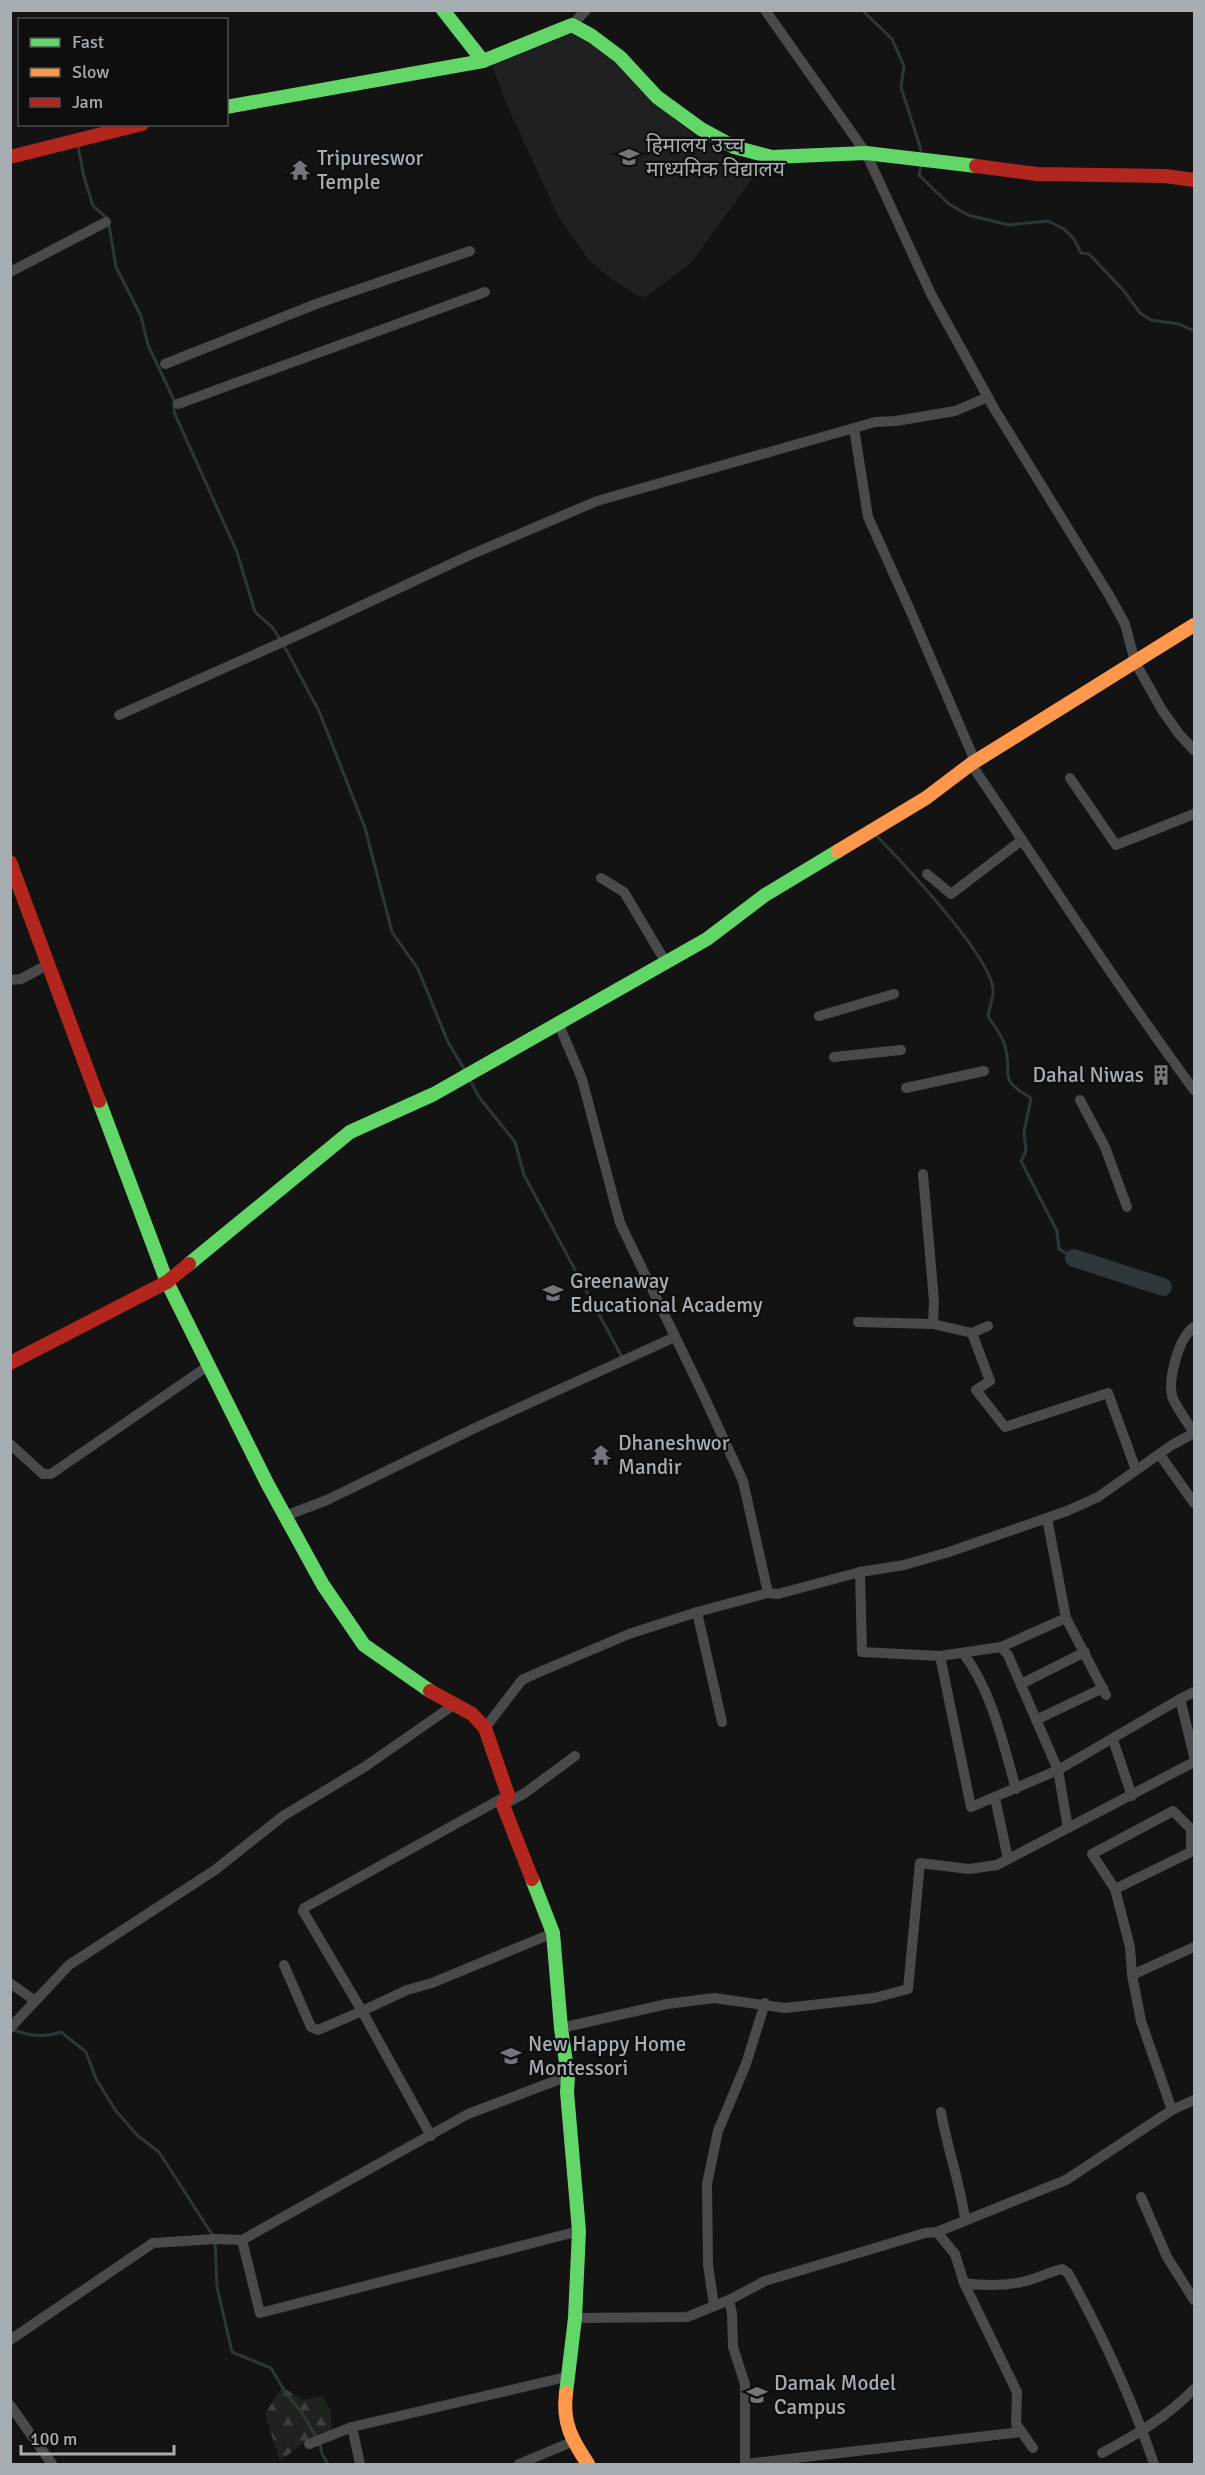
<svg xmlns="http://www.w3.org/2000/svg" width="1205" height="2475" font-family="Signika,'Noto Sans Devanagari',sans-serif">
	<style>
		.built { fill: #202022 }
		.forest { fill: url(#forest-firs) }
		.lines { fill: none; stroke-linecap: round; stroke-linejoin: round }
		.stream { stroke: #2d3639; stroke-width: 3 }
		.river { stroke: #2d3639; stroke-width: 18 }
		.street { stroke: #484a4c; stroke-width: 10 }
		.fast { stroke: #63d668; stroke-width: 14 }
		.slow { stroke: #ff974d; stroke-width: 14 }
		.jam { stroke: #b3261e; stroke-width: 14 }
		.labels { text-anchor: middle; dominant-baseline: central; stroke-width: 4.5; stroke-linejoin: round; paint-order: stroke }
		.poi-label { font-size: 21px; fill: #a6adb3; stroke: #0e0e0f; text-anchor: start }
	</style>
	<defs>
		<pattern id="forest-firs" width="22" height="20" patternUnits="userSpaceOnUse" patternTransform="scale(1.5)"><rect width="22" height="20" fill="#1e231e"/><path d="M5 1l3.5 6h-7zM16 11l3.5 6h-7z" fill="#3c403c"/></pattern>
	</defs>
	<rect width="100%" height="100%" fill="#131314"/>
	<polygon class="built" points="573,33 591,41 616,59 648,96 699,140 755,175 690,264 645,297 639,296 611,279 589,260 558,216 507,105 492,66"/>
	<polygon class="forest" points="282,2387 303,2400 323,2396 331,2412 332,2432 307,2440 280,2461 265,2414"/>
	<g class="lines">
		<g class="stream">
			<polyline points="862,10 892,39 904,66 901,87 921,150"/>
			<polyline points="78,146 84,177 93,206 108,219 116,267 141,316 148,345 174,400 174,412 237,552 255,612 272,627 282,642 319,711 365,828 392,932 418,969 448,1042 466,1072"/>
			<polyline points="921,165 919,175 949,204 968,215 1009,225 1048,221 1064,229 1074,239 1081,253 1089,254 1124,291 1140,313 1151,320 1179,324 1194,331"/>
			<path d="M875 834C901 861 990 955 993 989 994 997 989 1008 988 1016 993 1025 1003 1036 1005 1046 1014 1076 995 1077 1031 1098L1024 1132 1026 1151 1021 1161 1057 1231 1059 1249 1074 1258"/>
			<polyline points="470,1080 479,1097 515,1142 524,1175 622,1357"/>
			<path d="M14 2030C31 2036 43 2038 61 2032L86 2052 96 2079 116 2111 138 2136 159 2152 215 2239 217 2287 232 2352 271 2368 287 2395 300 2410 317 2438"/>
			<polyline points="320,2444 322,2454 328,2464"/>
		</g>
		<polyline class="river" points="1074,1258 1163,1287"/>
		<g class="street">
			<polyline points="765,10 866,153 931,294 995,410 1109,595 1125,624 1135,662 1162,710 1179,734 1194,750"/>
			<polyline points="572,25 586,10"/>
			<polyline points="10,272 106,222"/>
			<polyline points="165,364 316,304 470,251"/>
			<polyline points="178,404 485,292"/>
			<polyline points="854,428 868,517 910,610 975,761"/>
			<polyline points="119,715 305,632 470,555 597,501 875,422 896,421 955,411 988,397"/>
			<path d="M971 764C1045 873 1116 984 1194 1090"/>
			<polyline points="1070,778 1116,845 1194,814"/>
			<polyline points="927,874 951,894 1022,840"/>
			<polyline points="601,878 624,892 665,961"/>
			<polyline points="10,980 21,979 47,965"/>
			<polyline points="819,1016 894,994"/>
			<polyline points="559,1025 582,1079 620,1223 702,1392 743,1481 768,1593"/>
			<polyline points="834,1057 901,1050"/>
			<polyline points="906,1088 984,1071"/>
			<polyline points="1080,1100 1105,1147 1127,1207"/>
			<polyline points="923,1174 934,1301 933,1324"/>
			<polyline points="858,1322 933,1324 972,1333"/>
			<polyline points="988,1326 972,1333 990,1381 976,1390 1005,1427 1108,1393 1136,1470"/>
			<path d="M1194 1433C1189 1424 1175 1406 1172 1396 1168 1378 1179 1337 1194 1327"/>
			<polyline points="10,1444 43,1474 51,1474 208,1366"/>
			<polyline points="1160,1455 1194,1503"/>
			<polyline points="285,1516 327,1500 479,1426 675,1337"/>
			<polyline points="1047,1518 1066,1618 1106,1695"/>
			<polyline points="860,1572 862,1652 940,1656 971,1807 1058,1770 1180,1699 1194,1692"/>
			<polyline points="697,1612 722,1722"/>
			<polyline points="1001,1647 1066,1618"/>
			<path d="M963 1653C992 1691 1003 1743 1016 1789"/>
			<polyline points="940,1656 1001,1647 1008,1655 1058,1770 1068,1828"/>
			<polyline points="1021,1684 1085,1652"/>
			<polyline points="1180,1699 1194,1756"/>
			<polyline points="1036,1720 1103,1688"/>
			<polyline points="485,1728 522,1680 537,1673 629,1634 697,1612 768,1593 778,1594 860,1572 904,1565 949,1552 1067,1511 1098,1497 1172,1445 1194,1433"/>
			<polyline points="1113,1740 1132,1796"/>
			<polyline points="508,1795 304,1908 303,1911 362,2011 407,1990 432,1983 553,1933"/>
			<polyline points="995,1798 1008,1859"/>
			<polyline points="503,1805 525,1793 575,1756"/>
			<polyline points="1191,1852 1191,1829 1173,1811 1092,1854 1115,1889 1191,1852 1194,1850"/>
			<polyline points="1115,1889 1130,1947 1132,1975 1194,1947"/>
			<polyline points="284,1965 311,2027 318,2030 362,2011 431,2136"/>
			<polyline points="1132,1975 1141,2021 1172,2110"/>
			<polyline points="10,1983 34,2000"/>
			<polyline points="10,2028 69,1965 215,1870 283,1816 366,1766 455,1704"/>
			<polyline points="561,2028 667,2004 714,1998 785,2008 874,1998 908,1989 920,1863 969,1869 997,1865 1194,1762"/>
			<path d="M941 2112C947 2148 960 2182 965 2219"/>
			<polyline points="1141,2197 1167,2257 1194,2300"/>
			<polyline points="937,2232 955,2254 964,2283 1017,2392 1016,2424 1033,2448"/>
			<polyline points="242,2240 260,2313 579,2231"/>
			<path d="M964 2283C984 2286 1006 2286 1026 2281 1038 2278 1049 2272 1062 2269L1068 2273C1102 2334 1132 2399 1154 2464"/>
			<polyline points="729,2300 732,2313 733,2347 745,2384 745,2464"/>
			<polyline points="714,2305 708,2265 707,2184 718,2131 746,2064 765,2003"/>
			<polyline points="575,2318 687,2317 729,2300 765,2281 925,2233 937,2232 1066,2180 1172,2110 1194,2100"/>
			<polyline points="10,2340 153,2243 215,2239 242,2240 468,2114 568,2076"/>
			<polyline points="10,2405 52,2464"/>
			<polyline points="352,2427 360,2464"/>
			<polyline points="309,2444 352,2427 566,2377"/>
			<path d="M1102 2453C1136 2435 1167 2417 1194 2389"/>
			<polyline points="519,2464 574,2441"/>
			<polyline points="745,2464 1021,2432"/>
		</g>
		<g class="fast">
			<polyline points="443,10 483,61"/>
			<polyline points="226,107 483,61 572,25 592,36 620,57 657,97 701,129 734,147 772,157 866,153 976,166"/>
			<polyline points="99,1101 167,1282 267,1483 323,1585 364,1645 430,1691"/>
			<polyline points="189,1264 350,1132 434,1094 707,939 765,895 838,851"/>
			<polyline points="532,1879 553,1933 561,2028 568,2076 567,2092 579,2231 575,2318 566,2393"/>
		</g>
		<g class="slow">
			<polyline points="838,851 926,798 971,764 1194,625"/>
			<path d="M566 2393C562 2423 572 2440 588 2464"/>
		</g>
		<g class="jam">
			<polyline points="10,157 142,124"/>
			<polyline points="976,166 1037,174 1165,176 1194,180"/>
			<polyline points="10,862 99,1101"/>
			<polyline points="10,1363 167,1282 189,1264"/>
			<polyline points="430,1691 472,1714 485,1728 508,1795 503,1805 532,1879"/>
		</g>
	</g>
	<defs>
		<g id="school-bare" transform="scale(1.62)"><path d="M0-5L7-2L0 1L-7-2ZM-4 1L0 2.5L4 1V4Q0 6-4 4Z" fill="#73777b" stroke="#0e0e0f" stroke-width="2.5" paint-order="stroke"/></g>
		<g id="temple-bare" transform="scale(1.62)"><path d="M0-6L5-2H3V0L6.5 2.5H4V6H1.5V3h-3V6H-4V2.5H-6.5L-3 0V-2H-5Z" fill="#73777b" stroke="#0e0e0f" stroke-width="2.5" paint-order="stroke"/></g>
		<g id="building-bare" transform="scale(1.62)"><path d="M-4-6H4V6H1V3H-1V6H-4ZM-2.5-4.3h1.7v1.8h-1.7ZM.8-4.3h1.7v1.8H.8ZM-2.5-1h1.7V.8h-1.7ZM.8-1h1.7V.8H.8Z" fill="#73777b" stroke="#0e0e0f" stroke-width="2.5" paint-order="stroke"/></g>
	</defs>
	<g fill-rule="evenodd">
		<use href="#school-bare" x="629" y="157"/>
		<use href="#temple-bare" x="300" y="170"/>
		<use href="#building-bare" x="1161" y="1075"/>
		<use href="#school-bare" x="553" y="1293"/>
		<use href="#temple-bare" x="601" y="1455"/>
		<use href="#school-bare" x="511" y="2056"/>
		<use href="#school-bare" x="757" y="2395"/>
	</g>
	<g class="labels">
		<g class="poi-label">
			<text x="646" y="145">हिमालय उच्च<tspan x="646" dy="24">माध्यमिक विद्यालय</tspan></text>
			<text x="317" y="158">Tripureswor<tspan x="317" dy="24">Temple</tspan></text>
			<text x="1144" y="1075" text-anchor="end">Dahal Niwas</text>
			<text x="570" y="1281">Greenaway<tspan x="570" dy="24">Educational Academy</tspan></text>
			<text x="618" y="1443">Dhaneshwor<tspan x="618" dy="24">Mandir</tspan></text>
			<text x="528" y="2044">New Happy Home<tspan x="528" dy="24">Montessori</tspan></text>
			<text x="774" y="2383">Damak Model<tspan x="774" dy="24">Campus</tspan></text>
		</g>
	</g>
	<rect width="1205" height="2475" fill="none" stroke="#a6adb3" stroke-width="24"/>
	<rect x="18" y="18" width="210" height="108" fill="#0e0e0f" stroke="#4b4e51" stroke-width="1.5"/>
	<rect x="30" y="38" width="30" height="9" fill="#63d668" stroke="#4b4e51" stroke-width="1.5"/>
	<text x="72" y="48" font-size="18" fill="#a6adb3">Fast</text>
	<rect x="30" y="68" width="30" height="9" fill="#ff974d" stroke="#4b4e51" stroke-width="1.5"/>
	<text x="72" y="78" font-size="18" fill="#a6adb3">Slow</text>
	<rect x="30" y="98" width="30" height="9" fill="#b3261e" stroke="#4b4e51" stroke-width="1.5"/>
	<text x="72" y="108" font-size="18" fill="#a6adb3">Jam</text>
	<path d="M21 2445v9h153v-9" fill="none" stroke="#a6adb3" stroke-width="3"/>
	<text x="30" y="2445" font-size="18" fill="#a6adb3" stroke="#0e0e0f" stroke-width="4.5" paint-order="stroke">100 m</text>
</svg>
